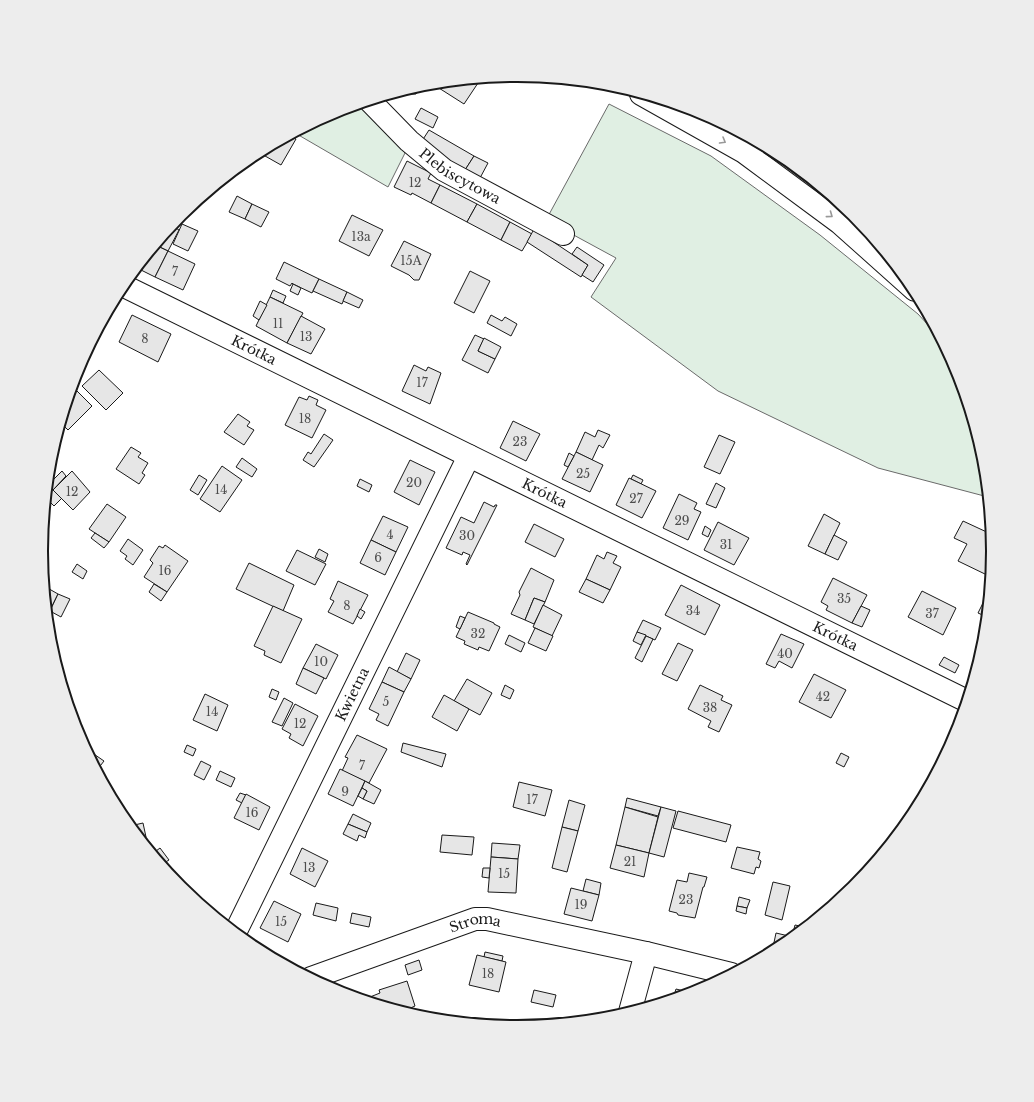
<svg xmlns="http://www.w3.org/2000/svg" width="1034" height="1102" font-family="'Libre Baskerville',serif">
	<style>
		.green { fill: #e0efe3; stroke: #6a6a6a }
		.building { fill: #e6e6e6; stroke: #1a1a1a }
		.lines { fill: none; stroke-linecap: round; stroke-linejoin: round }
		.minor-casing { stroke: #1a1a1a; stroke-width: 24 }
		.major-casing { stroke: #1a1a1a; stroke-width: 24 }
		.minor { stroke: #fff; stroke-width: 22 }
		.major { stroke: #fff; stroke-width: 22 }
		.oneway { stroke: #989898 }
		.labels { text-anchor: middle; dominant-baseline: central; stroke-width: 3; stroke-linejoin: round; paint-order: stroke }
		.number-label { font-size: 12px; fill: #4d4d4d }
		.street-label { font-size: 14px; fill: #1a1a1a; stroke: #fff }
		.rim { fill: none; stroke: #1a1a1a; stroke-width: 2 }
	</style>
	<rect width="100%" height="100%" fill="#fff"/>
	<g class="green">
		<polygon points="360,104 405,153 388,187 295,133 335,111"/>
		<polygon points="609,104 711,156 820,235 918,314 940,338 957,369 984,458 988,497 878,468 718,391 591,297 616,258 546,220"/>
	</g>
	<g class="building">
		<polygon points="471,79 478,83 464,104 431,83"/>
		<polygon points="423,85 416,94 406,94 401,91"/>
		<polygon points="421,108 438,117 433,128 415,119"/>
		<polygon points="429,130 474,156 465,170 420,144"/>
		<polygon points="289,136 296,139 281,165 258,152"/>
		<polygon points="474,156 488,163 480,178 465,170"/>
		<polygon points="407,161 431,173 428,179 440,185 431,203 412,193 411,195 394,187"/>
		<polygon points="440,185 477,204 467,222 431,203"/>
		<polygon points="237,196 252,204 245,219 229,212"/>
		<polygon points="252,204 269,212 261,227 245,219"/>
		<polygon points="477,204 510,222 501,240 467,222"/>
		<polygon points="352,215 383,230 369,256 339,241"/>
		<polygon points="510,222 532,234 522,251 501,240"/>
		<polygon points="182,224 198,231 188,251 173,244"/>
		<polygon points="171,225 179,230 168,251 160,247"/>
		<polygon points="534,229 588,265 581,277 527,242"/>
		<polygon points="404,241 431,254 419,280 414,280 409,275 391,266"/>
		<polygon points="155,245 168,251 155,277 137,268"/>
		<polygon points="577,247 604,265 593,282 582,275 588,265 572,254"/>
		<polygon points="168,251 195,264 183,290 155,277"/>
		<polygon points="284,262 319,279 312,293 293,284 292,283 290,286 276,279"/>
		<polygon points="470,271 490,281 474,313 454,303"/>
		<polygon points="319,279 347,292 342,304 313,291"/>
		<polygon points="293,284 301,288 298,295 290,291"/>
		<polygon points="273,290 286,296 283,303 270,297"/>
		<polygon points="347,292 363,300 359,308 343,301"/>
		<polygon points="270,297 303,313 287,343 256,326"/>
		<polygon points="260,301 267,305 259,320 253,316"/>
		<polygon points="132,315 171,334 158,362 119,342"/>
		<polygon points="491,315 502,321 505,317 517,324 511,336 487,323"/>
		<polygon points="301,316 325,329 311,354 287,343"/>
		<polygon points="475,335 484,339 478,351 495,359 488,373 462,360"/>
		<polygon points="484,338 501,347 495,359 478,351"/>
		<polygon points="414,365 426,371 428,367 441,373 430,404 402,391"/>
		<polygon points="99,370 123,393 106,410 82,386"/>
		<polygon points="72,386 92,406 68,430 61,423"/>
		<polygon points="309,396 318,400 316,405 326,410 312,438 285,425 299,397 307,400"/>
		<polygon points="238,414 250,422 247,426 254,430 244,445 224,432"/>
		<polygon points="513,421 540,434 526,461 500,448"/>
		<polygon points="598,430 610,435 603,448 599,445 592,460 576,452 585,432 595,437"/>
		<polygon points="324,434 333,440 314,467 303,460 308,452 311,454"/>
		<polygon points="719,435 735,442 720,474 704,467"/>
		<polygon points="131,447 141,453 138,457 148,463 142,473 145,475 139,484 116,469"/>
		<polygon points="576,452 603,465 590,492 562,479"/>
		<polygon points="569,453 574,456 568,467 564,465"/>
		<polygon points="242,458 257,469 252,477 236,467"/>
		<polygon points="410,460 435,472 419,505 394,492"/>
		<polygon points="222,466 242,480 220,512 200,499"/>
		<polygon points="62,471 66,476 53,490 62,498 54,506 46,498 47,486"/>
		<polygon points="72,471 90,492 73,510 53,490"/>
		<polygon points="199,475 207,480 198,495 190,490"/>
		<polygon points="633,475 643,480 641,484 631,479"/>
		<polygon points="629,478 656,491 642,518 616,505"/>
		<polygon points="360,479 372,485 369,492 357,486"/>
		<polygon points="716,483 725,488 716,508 706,504"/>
		<polygon points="679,494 697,503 694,509 701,512 688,540 663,528"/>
		<polygon points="484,502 494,507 495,505 497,505 467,565 466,564 470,555 463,552 462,555 446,548 461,517 474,523"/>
		<polygon points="107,504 126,517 109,542 89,529"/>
		<polygon points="824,514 840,523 825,554 808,546"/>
		<polygon points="383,516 408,527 396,552 371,540"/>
		<polygon points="963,521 991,534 993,551 992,564 987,575 958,561 967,544 954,538"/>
		<polygon points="718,522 749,538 734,565 704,550"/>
		<polygon points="534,524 564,539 555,557 525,542"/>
		<polygon points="705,526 711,530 708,537 702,534"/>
		<polygon points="95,533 109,542 104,548 91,538"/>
		<polygon points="834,535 847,542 838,560 825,554"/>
		<polygon points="128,539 143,550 133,565 125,559 127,556 120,551"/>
		<polygon points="371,540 396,552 385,575 360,563"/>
		<polygon points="165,545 188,561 167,592 144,577 153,563 150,560 159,546 163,548"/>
		<polygon points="319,549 328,554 325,562 315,557"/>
		<polygon points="297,550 326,564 315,585 286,571"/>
		<polygon points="607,552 617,556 613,563 621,567 610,590 586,579 597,555 604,559"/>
		<polygon points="249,563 294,585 283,611 236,589"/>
		<polygon points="77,564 87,571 83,579 72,572"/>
		<polygon points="531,568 554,580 545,602 534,598 525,620 511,614 520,595 519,592"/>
		<polygon points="833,578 867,595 852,623 826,610 828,606 821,602"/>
		<polygon points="586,579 610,590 603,603 579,592"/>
		<polygon points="338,581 368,595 353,624 328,612 334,601 330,599"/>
		<polygon points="154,584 167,592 161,601 149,592"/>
		<polygon points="681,585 720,605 705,635 665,615"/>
		<polygon points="44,586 58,594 48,614 47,613"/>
		<polygon points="922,591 956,608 943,635 908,617"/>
		<polygon points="58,594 70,599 61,617 50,611"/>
		<polygon points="534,598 545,602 534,624 525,620"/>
		<polygon points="983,603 988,605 987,617 978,613"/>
		<polygon points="543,605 562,615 552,636 533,627"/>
		<polygon points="273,606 302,619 281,663 264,655 265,651 254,646"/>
		<polygon points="861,606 870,610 862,627 852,623"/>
		<polygon points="360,609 365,612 361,619 357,616"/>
		<polygon points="468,612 494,623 494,624 500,627 489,651 479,647 478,650 464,644 465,641 456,637"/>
		<polygon points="460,616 465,618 460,629 456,627"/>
		<polygon points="643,620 661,628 655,640 637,632"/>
		<polygon points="535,628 553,636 546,651 528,643"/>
		<polygon points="637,632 646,635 641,645 633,641"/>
		<polygon points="781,634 804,644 792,668 779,661 775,668 766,664"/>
		<polygon points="509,635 525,643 521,652 505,644"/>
		<polygon points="646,636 653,639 642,662 635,658"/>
		<polygon points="678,643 693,650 677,681 662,674"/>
		<polygon points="316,644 338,655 326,679 303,668"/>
		<polygon points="406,653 420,660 411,679 397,672"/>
		<polygon points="944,657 959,665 955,673 939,665"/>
		<polygon points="389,667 411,679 404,692 382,682"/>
		<polygon points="303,668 324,678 316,694 296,684"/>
		<polygon points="814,674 846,690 831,718 799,702"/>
		<polygon points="467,679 492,693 480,715 454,701"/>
		<polygon points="382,682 404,692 388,726 376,720 379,714 369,709"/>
		<polygon points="505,685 514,690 510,699 501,695"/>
		<polygon points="700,685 723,696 721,700 732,705 719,732 708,727 711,721 688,709"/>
		<polygon points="272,689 279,692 276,700 269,697"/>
		<polygon points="205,694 228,705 217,731 193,720"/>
		<polygon points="444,695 469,709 457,731 432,717"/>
		<polygon points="284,698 293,703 282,726 272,722"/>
		<polygon points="295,704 318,716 303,746 289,738 291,734 282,729"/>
		<polygon points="357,735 387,749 369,783 342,771 348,758 345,757"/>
		<polygon points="403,743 446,754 442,767 401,752"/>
		<polygon points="187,745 196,749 193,756 184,752"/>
		<polygon points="85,748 104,761 97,770"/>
		<polygon points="841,753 849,757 844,767 836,763"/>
		<polygon points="201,761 211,766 204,780 194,775"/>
		<polygon points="340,769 365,781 353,806 328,794"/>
		<polygon points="220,771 235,778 231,787 216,780"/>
		<polygon points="365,781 381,790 374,804 363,799 367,791 362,788"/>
		<polygon points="519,782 552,790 545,816 513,807"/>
		<polygon points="362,788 367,791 363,799 358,796"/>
		<polygon points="240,793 246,795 242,803 236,800"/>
		<polygon points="246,794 270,807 259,830 234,818"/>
		<polygon points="627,798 661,807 658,816 625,807"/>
		<polygon points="569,800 585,805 578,831 562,827"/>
		<polygon points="625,807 658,817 649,853 616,845"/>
		<polygon points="661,807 676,811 664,857 649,853"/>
		<polygon points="678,811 731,825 726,842 673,828"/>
		<polygon points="353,814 371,823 367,832 348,824"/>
		<polygon points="143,823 146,837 140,839 130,826"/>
		<polygon points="348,824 367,832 365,838 359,835 357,841 343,834"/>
		<polygon points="562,827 578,831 567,872 552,868"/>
		<polygon points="442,835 474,837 472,855 440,852"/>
		<polygon points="492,843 520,845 518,859 491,857"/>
		<polygon points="616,845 649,853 644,877 610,868"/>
		<polygon points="737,847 760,852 758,859 761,861 759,868 756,867 754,874 731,868"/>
		<polygon points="160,848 169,860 164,863 173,874 171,876 152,854"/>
		<polygon points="302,848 328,861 315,887 290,874"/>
		<polygon points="491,857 518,859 516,893 488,892"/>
		<polygon points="483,868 490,868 489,878 482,877"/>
		<polygon points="689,873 707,877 704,887 703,887 695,918 678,915 677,913 669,911 677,880 687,882"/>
		<polygon points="586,879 601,883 599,895 583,891"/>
		<polygon points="773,882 790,886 782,920 765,915"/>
		<polygon points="571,888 599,895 592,921 564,914"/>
		<polygon points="739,897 750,900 747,908 737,906"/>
		<polygon points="274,901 301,914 288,942 260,928"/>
		<polygon points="316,903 338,908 336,921 313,915"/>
		<polygon points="737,906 747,908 746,914 736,911"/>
		<polygon points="352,913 371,917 369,927 350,923"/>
		<polygon points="795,925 805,927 793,937 792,937"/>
		<polygon points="776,933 793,937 781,947 772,952"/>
		<polygon points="485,952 503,956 502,961 484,957"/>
		<polygon points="477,955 506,962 499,992 469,985"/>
		<polygon points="419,960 422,970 408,975 405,965"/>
		<polygon points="407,981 415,1006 406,1010 406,1011 404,1012 365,1000 365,999 380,993 379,990"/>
		<polygon points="676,989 688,992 688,989 697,991 673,999"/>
		<polygon points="534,990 556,995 553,1007 531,1002"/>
		<polygon points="464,1018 489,1024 463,1022"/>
		<polygon points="521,1021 535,1025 520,1027"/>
	</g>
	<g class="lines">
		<g class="minor-casing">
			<g id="minor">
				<path id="s1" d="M370 101 409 141 444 170 563 234"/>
				<path id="s2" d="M122 285 967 701"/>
				<path id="s3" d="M235 933 469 456"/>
				<path id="s4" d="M311 978 475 919H487L646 953 731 974"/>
				<polyline points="630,1012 646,953"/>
			</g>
		</g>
		<g class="major-casing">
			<polyline id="major" points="641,94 744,152 840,223 915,290"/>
		</g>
		<use href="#minor" class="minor"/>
		<use href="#major" class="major"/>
	</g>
	<defs><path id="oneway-chevron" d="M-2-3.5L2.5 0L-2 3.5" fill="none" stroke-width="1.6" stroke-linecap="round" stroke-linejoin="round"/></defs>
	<g class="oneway">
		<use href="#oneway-chevron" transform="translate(723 141) rotate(30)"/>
		<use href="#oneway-chevron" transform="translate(830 215) rotate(36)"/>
	</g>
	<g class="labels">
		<g class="number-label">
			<text x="415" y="182">12</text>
			<text x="361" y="236">13a</text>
			<text x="411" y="260">15A</text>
			<text x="175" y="271">7</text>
			<text x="278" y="323">11</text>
			<text x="306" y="336">13</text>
			<text x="145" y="338">8</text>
			<text x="422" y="382">17</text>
			<text x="305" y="418">18</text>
			<text x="520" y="441">23</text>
			<text x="583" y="473">25</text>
			<text x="414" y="482">20</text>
			<text x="221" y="489">14</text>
			<text x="72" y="491">12</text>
			<text x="636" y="498">27</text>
			<text x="682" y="520">29</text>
			<text x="390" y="534">4</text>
			<text x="467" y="535">30</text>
			<text x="726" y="544">31</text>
			<text x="378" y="557">6</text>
			<text x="165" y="570">16</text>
			<text x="844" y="598">35</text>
			<text x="347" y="605">8</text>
			<text x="693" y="610">34</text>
			<text x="932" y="613">37</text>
			<text x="478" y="633">32</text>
			<text x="785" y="653">40</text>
			<text x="321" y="661">10</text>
			<text x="823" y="696">42</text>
			<text x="386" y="701">5</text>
			<text x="710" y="707">38</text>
			<text x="212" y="711">14</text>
			<text x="300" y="723">12</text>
			<text x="362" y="765">7</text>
			<text x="345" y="791">9</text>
			<text x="532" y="799">17</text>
			<text x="252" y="812">16</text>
			<text x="630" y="861">21</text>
			<text x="309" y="867">13</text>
			<text x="504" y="873">15</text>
			<text x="686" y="899">23</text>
			<text x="581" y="904">19</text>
			<text x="281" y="921">15</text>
			<text x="488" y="973">18</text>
		</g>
		<g class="street-label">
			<text stroke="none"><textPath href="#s1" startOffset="118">Plebiscytowa</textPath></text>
			<text stroke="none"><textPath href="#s2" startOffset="147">Krótka</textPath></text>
			<text stroke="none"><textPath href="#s2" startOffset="471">Krótka</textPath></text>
			<text stroke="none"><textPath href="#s2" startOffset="795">Krótka</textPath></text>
			<text stroke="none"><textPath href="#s3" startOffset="266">Kwietna</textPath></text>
			<text stroke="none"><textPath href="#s4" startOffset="174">Stroma</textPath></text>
		</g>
	</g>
	<path d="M0 0H1034V1102H0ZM48 551a469 469 0 1 1 938 0a469 469 0 1 1-938 0Z" fill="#ededed" fill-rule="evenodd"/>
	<path class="rim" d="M48 551a469 469 0 1 1 938 0a469 469 0 1 1-938 0Z"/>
</svg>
